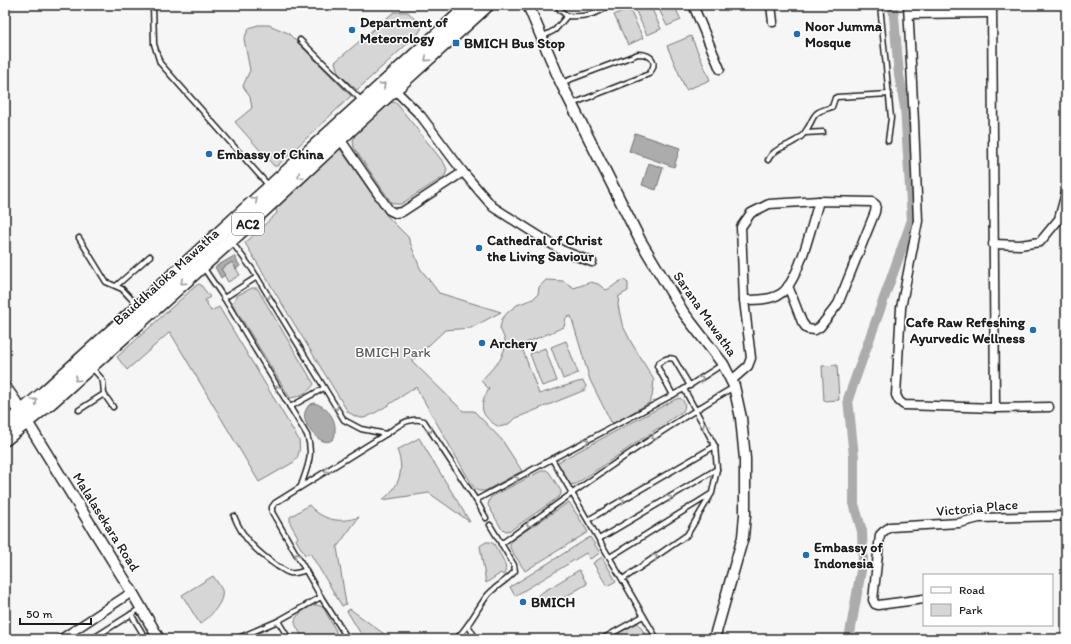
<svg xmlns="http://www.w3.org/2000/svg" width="1071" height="644" font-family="Itim,sans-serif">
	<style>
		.green { fill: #d6d6d6; stroke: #797979 }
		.water { fill: #acacac; stroke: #727272 }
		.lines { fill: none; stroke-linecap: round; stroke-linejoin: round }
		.canal { stroke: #acacac; stroke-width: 10 }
		.service-casing { stroke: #1c1c1c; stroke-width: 7 }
		.minor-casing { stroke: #1c1c1c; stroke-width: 11 }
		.tertiary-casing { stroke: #1c1c1c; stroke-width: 13 }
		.primary-casing { stroke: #1c1c1c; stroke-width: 16 }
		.service { stroke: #fff; stroke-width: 4 }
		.minor { stroke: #fff; stroke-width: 8 }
		.tertiary { stroke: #fff; stroke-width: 10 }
		.primary { stroke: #fff; stroke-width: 13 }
		.oneway { stroke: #999 }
		.poi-dot { fill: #1f6fb2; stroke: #fff; stroke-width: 1.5 }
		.labels { text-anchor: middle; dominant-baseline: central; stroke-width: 3; stroke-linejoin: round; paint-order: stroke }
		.shield { fill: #fff; stroke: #606060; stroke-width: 1 }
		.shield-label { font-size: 13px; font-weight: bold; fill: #1c1c1c }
		.poi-label { font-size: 14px; font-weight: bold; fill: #1c1c1c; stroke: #fff; text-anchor: start }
		.street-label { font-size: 14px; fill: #1c1c1c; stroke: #fff }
		.park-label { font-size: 14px; fill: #5d5d5d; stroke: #fff }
	</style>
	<rect width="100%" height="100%" fill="#f6f6f6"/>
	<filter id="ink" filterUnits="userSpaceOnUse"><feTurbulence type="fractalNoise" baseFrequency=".025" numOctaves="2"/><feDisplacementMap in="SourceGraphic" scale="8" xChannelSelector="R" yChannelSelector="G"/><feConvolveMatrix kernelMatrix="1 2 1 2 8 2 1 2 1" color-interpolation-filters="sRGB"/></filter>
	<g filter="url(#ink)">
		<g class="green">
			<polygon points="633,5 650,5 661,29 647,35"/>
			<polygon points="657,5 674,5 681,20 667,26"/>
			<polygon points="629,8 643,38 628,45 614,15"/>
			<polygon points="394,12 408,12 422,27 419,33 357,90 338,73 335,62"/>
			<polygon points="258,25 269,25 288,33 351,96 277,166 274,166 235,122 252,108 250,97 243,86 250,70 244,39 249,28"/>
			<polygon points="691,36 710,80 686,90 667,46"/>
			<polygon points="394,102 397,104 444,163 447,169 445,176 401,204 395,204 391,202 354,148 353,141 355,135 390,103"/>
			<path d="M338 146 388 217 408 237 420 268 439 293 501 312 471 328 445 330 412 361 463 411H474L502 440 522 471 485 491H478L474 488 416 387C406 393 372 417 363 418 357 418 353 415 348 412L245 243 277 213 274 203Z"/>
			<polygon points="232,262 240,275 228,282 221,269"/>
			<path d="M546 280 563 281 574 288 591 282 598 284 606 290C613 288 617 281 624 280L628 283V291L619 296 618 305 622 324 631 342 654 380 652 397 649 403 614 423 611 422 590 380 571 316 566 318 564 327 521 345 539 394 578 382 583 381 586 386 585 390 516 418 507 425 499 427C482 417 477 408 489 389L481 381 500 360 505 348V340L500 328 502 319 508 312 517 305 533 299 538 294 539 287Z"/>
			<path d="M200 284 210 297 205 300 211 311 219 307 299 440C300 448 300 455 294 462L259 482 170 332 127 370 117 357 191 290 197 285Z"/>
			<path d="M252 288H257L314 384C309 392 300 397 290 398L232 303 238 295Z"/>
			<polygon points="566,341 578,373 563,379 551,347"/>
			<polygon points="545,348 557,381 542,386 530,354"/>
			<polygon points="837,365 839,400 824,401 822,366"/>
			<path d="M680 398C685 401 686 407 683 411L576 484 569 485 557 465 558 462 676 399Z"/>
			<path d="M419 438 470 522 429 493 382 500C400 487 405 469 397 450Z"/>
			<polygon points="543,470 546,470 549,472 561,491 561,494 559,497 511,530 506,531 501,528 488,505 489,501 491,497"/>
			<polygon points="569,502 588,532 525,571 510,548 510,544 513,539"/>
			<path d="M309 505C322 520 340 524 359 517L337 547 346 604 342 606 310 553 305 555 296 540 298 537 290 523V517Z"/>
			<polygon points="590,537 600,553 590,559 586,553 515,596 510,587"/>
			<path d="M486 542H490L494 544C498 552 511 567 503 575L501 573 486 583 480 546Z"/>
			<polygon points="602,557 616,581 607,586 593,563"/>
			<polygon points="579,570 587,584 546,608 538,595"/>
			<path d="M213 576C216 580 220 586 222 590 225 602 209 618 200 624L182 595Z"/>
			<path d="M312 605H317L323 607 336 631 335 639H304C290 618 292 619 312 605Z"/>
			<polygon points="350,609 391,639 364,639 347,611"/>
			<polygon points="638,623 648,639 609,639 609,638"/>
		</g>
		<g class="water">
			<polygon points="635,133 680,148 674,167 629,151"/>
			<polygon points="649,163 663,168 656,190 642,185"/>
			<polygon points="234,256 240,266 236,269 232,262 221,269 225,275 221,278 215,267"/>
			<path d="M314 403C326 406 336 418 335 430 335 433 335 437 333 439 324 448 310 432 307 425 303 417 304 411 309 405Z"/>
		</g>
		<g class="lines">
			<polyline class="canal" points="849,639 863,559 862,531 854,504 854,457 848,399 912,220 905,107 899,75 893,5"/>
			<g class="service-casing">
				<g id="service">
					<polyline points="153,5 154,44 160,63 269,186"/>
					<polyline points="880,5 891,118 888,141"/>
					<path d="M567 16C584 17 597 15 610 5"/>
					<polyline points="542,37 555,30 567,16 560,10 558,5"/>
					<polyline points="300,40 361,100"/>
					<path d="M561 83 638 54C653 54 658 63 649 74L572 104"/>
					<polyline points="805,133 823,132"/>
					<path d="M768 160C773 149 784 148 793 142 799 139 804 135 807 129 811 124 812 117 817 113 821 110 827 109 832 107L835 98 837 97 889 94"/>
					<polyline points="79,238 106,282 122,289 138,306"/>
					<polyline points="231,241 252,269 344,420 361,429 386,434 275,503 272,507 272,512 321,597 348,639"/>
					<path d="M203 267 224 298 307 435C314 455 307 468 301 486"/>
					<polyline points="116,286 150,256"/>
					<polyline points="224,298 257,277"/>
					<polyline points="92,368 101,378 103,382 104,394 113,407"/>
					<path d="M673 395 657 366C660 360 668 357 674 359L690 386"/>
					<polyline points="290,407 324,388"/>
					<polyline points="79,410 104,394"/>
					<path d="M386 434C398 426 409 416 424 421L476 500 552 459 657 639"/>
					<polyline points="552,459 684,389 723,364"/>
					<polyline points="476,500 486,518"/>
					<path d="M234 516C243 539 257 552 277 566 281 568 285 572 290 573 296 574 301 572 306 570"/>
					<polyline points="588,520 715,446"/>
					<polyline points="599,539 717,469"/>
					<path d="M501 544C577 490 653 434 734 387"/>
					<polyline points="610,557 711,494"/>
					<polyline points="623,579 687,535 712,493 717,469 715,446 684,389"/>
					<polyline points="131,614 146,639"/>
					<polyline points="278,621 289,639"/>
					<polyline points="468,625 476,639"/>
					<polyline points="92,639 141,608"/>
					<polyline points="236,639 278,621 321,597"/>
					<path d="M456 639C469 627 476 610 487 596 495 586 507 581 515 571L514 565 490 525"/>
					<polyline points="602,639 643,616"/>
				</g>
			</g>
			<g class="minor-casing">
				<g id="minor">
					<polyline points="693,5 720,69"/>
					<polyline points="771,5 773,22"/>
					<polyline points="908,5 914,122 918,221 901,308 896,395 899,401 904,405 995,408 1049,407"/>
					<polyline points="992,5 995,408"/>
					<polyline points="909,14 991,13"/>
					<polyline points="394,89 421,116 463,172 493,207 561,250 592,262"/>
					<polyline points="338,136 389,210 395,213 402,212 463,172"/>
					<polyline points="993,244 1020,245 1040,242 1059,219 1066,193"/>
					<path d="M744 300C756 300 773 300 783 292 800 277 812 224 819 201"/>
					<polyline points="732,380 748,366 751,358 744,300 741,227 751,213 769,204 819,201 872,202 876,205 875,212 838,304 820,327 815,330 807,329 802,322 788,286"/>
					<polyline points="924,599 878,605 875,604 873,600 880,535 884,531 890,527 959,523 979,518 1066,516"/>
					<polyline points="61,639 132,592"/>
				</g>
			</g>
			<g class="tertiary-casing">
				<g id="tertiary">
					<polyline points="528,5 561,83 640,240 683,312 723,364 734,386 741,418 745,459 745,515 743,537 714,639"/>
					<polyline points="24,417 132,592 159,639"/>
				</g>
			</g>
			<g class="primary-casing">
				<g id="primary">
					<polyline points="5,389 21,412"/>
					<polyline points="5,426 44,393 470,5"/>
					<polyline points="5,439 52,401 242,230 355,125 487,5"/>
				</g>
			</g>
			<use href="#service" class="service"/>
			<use href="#minor" class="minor"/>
			<use href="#tertiary" class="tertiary"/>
			<use href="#primary" class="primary"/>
		</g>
		<defs><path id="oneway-chevron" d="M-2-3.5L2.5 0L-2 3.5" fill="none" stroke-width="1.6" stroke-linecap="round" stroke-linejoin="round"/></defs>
		<g class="oneway">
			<use href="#oneway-chevron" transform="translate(427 59) rotate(138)"/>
			<use href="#oneway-chevron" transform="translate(383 85) rotate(-42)"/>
			<use href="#oneway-chevron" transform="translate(300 176) rotate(137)"/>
			<use href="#oneway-chevron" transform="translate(255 200) rotate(-42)"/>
			<use href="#oneway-chevron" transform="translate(183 282) rotate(138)"/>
			<use href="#oneway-chevron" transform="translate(268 296) rotate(59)"/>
			<use href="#oneway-chevron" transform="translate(77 379) rotate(138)"/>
			<use href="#oneway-chevron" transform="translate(701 379) rotate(-33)"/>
			<use href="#oneway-chevron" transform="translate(278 388) rotate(-121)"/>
			<use href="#oneway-chevron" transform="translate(35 401) rotate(-40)"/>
			<use href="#oneway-chevron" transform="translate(336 407) rotate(59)"/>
			<use href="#oneway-chevron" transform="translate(705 426) rotate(-118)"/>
			<use href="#oneway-chevron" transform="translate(430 430) rotate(57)"/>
			<use href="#oneway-chevron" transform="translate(654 437) rotate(146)"/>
			<use href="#oneway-chevron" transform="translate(586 441) rotate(-28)"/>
			<use href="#oneway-chevron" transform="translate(327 470) rotate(148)"/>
			<use href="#oneway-chevron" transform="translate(516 479) rotate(-29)"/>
			<use href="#oneway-chevron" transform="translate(669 498) rotate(-31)"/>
			<use href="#oneway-chevron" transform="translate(622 501) rotate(-30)"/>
			<use href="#oneway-chevron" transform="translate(529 524) rotate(144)"/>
			<use href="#oneway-chevron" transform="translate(297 556) rotate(-120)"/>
			<use href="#oneway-chevron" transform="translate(655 557) rotate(-35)"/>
		</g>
	</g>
	<g class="poi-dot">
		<circle cx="352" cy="30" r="4"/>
		<circle cx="797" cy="34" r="4"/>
		<rect x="452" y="39" width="8" height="8" rx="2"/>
		<circle cx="209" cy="154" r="4"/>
		<circle cx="479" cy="248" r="4"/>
		<circle cx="1033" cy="330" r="4"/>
		<circle cx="482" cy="343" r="4"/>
		<circle cx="806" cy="555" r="4"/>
		<circle cx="523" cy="602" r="4"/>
	</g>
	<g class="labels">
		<rect class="shield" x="232" y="213" width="32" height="22" rx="3"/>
		<g class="shield-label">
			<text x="248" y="224">AC2</text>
		</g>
		<g class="poi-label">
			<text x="360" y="22">Department of<tspan x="360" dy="16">Meteorology</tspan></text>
			<text x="805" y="26">Noor Jumma<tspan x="805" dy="16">Mosque</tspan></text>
			<text x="464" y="43">BMICH Bus Stop</text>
			<text x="217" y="154">Embassy of China</text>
			<text x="487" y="240">Cathedral of Christ<tspan x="487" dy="16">the Living Saviour</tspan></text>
			<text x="1025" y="322" text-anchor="end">Cafe Raw Refeshing<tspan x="1025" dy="16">Ayurvedic Wellness</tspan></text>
			<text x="490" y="343">Archery</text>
			<text x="814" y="547">Embassy of<tspan x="814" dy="16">Indonesia</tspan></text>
			<text x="531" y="602">BMICH</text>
		</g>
		<g class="street-label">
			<text transform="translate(166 277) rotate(-42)">Bauddhaloka Mawatha</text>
			<text transform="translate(705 314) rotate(55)">Sarana Mawatha</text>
			<text transform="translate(977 508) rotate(-5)">Victoria Place</text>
			<text transform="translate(106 522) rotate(58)">Malalasekara Road</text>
		</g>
		<g class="park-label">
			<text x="393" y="352">BMICH Park</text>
		</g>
	</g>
	<rect width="1071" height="644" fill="none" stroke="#fff" stroke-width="20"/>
	<rect x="10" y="10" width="1051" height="624" fill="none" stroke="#1c1c1c" stroke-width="1.5" filter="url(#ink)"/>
	<rect x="923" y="574" width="130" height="52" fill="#ffffff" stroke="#a4a4a4"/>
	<rect x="931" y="587" width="20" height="6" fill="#ffffff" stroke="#a4a4a4"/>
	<text x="959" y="594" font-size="12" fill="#1c1c1c">Road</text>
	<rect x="931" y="604" width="20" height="12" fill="#d6d6d6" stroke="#a4a4a4"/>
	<text x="959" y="614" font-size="12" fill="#1c1c1c">Park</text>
	<path d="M20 618v6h71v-6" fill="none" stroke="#1c1c1c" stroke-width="2"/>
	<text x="26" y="618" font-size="12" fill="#1c1c1c" stroke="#ffffff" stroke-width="3" paint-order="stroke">50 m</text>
</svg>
